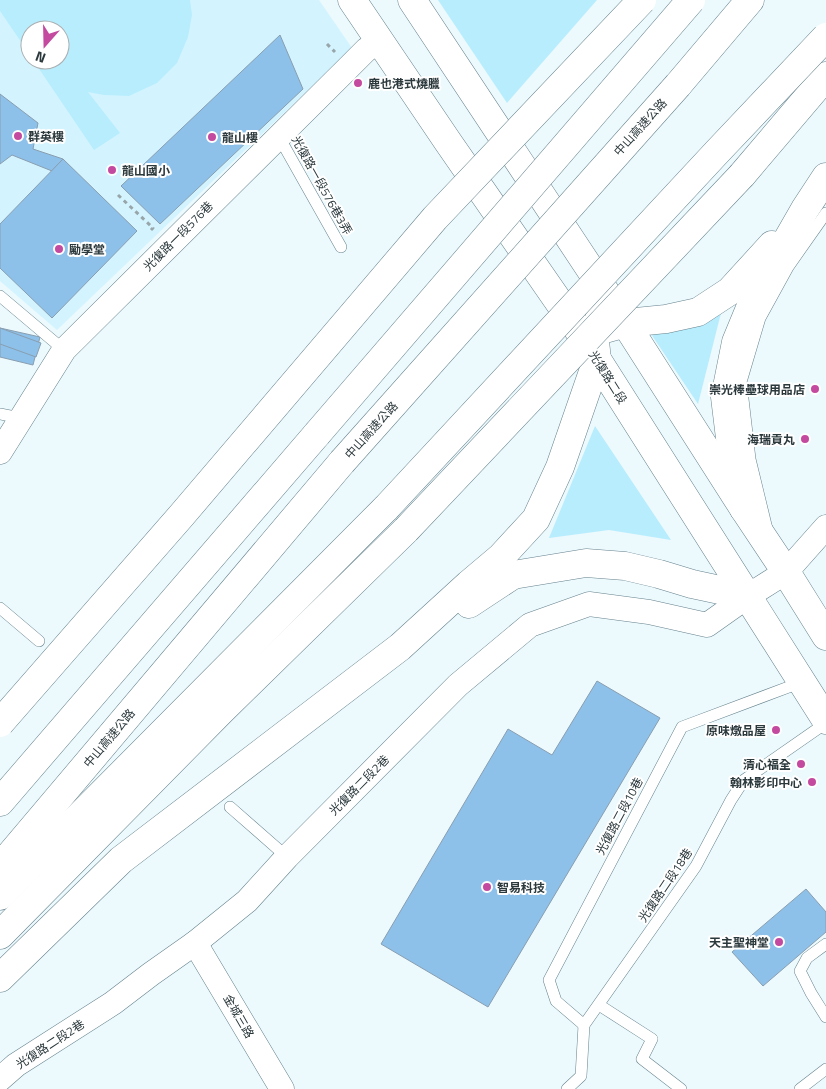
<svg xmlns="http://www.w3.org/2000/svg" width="826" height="1089" font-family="'Titillium Web','Noto Sans TC',sans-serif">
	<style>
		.built { fill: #d3f4ff; fill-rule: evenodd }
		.green { fill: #b8edfe }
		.building { fill: #8ec1ea; stroke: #889eb0 }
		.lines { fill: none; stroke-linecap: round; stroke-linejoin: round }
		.lane-casing { stroke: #65828c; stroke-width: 12 }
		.street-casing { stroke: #65828c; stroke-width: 25 }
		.secondary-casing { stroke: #65828c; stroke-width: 29 }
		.highway-casing { stroke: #65828c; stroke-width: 29 }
		.path { stroke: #98a5a9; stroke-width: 3; stroke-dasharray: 4 4; stroke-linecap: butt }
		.lane { stroke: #fff; stroke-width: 11 }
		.street { stroke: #fff; stroke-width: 24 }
		.secondary { stroke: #fff; stroke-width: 28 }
		.highway { stroke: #fff; stroke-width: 28 }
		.highway-bridge-casing { stroke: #65828c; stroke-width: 29; stroke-linecap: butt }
		.highway-bridge { stroke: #fff; stroke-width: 28 }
		.poi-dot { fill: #c34a9e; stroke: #fff; stroke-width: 2 }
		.labels { text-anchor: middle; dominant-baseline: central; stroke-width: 4; stroke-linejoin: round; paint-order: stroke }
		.poi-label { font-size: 12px; font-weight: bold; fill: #2b383c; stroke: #fff; text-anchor: start }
		.street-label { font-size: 12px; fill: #2b383c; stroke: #fff }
	</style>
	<rect width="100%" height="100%" fill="#ecf9fd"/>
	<path class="built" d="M0 0H319L352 48 57 330 0 281ZM30 30H60V60H30Z"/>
	<g class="green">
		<polygon points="0,0 190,0 192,15 188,37 177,63 157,83 129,96 104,95 88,92 120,133 94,150 33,60 60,60 60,30 30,30 30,55 0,11"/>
		<polygon points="438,0 597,0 507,103"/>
		<polygon points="721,313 698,404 649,331"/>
		<polygon points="595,426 671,540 609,530 549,538"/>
	</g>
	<g class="building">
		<polygon points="280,35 303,89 160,224 121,186"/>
		<polygon points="0,94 38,123 33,149 63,159 52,171 12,155 0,164"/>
		<polygon points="63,159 137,231 52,318 0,268 0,224"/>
		<polygon points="0,328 40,337 33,365 0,357"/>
		<polygon points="0,328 41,343 36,357 0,344"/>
		<polygon points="597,681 660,718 488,1007 381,944 508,729 552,755"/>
		<polygon points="806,889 826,912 826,932 763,986 732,952"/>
	</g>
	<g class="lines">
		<g class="lane-casing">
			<g id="lane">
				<polyline points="279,137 341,247"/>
				<polyline points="0,296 64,350"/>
				<polyline points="0,414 20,418"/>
				<polyline points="767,529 750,459 741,382 760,318 788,267 826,213"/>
				<polyline points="0,608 39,641"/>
				<polyline points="230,807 287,857"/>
				<polyline points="826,944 807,958 800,971 811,993 826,1017"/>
				<polyline points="599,1005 652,1039 642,1059 681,1089"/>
				<polyline points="584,1025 556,1001 549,980 682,727 802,682"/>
				<polyline points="567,1089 581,1076 584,1025 696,866 731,800 744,780 826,723"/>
				<polyline points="800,1089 826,1069"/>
			</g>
		</g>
		<g class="street-casing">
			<g id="street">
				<polyline points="0,452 64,350 349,67 366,50 380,40"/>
				<polyline points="195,943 282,1089"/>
				<polyline points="0,1079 16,1065 113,1003 151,974 195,943 247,901 287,857 458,685 530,625 589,604 649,612 707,625 748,596 786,572 826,527"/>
			</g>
		</g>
		<g class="secondary-casing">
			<g id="secondary">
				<polyline points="352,0 448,142 579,331 826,720"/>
				<polyline points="412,0 608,296 744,509 786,572 826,636"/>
			</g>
		</g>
		<g class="highway-casing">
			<g id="highway">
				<polyline points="678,85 750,0"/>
				<polyline points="742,175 826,76"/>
				<polyline points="584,332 594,332 626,323 666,319 698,312 730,291 772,245"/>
				<polyline points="744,509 730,438 725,397 736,342 755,296 805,209 826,177"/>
				<polyline points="469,604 513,575 586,563 625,566 659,574 692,584 748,596"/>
				<polyline points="0,802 317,434"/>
				<polyline points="0,867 342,462"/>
				<polyline points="0,896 386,508"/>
				<polyline points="0,935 220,712 406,530"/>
				<polyline points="0,978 121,860 400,647 469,584 501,557 536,519 560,467 597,360 594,332 608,296"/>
			</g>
		</g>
		<g class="path">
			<polyline points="327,44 335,52"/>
			<polyline points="118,195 153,228 151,230"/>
		</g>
		<use href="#lane" class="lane"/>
		<use href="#street" class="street"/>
		<use href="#secondary" class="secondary"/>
		<use href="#highway" class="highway"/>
		<g class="highway-bridge-casing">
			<g id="highway-bridge">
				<polyline points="317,434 691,0"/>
				<polyline points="342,462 678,85"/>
				<polyline points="386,508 717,152 826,37"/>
				<polyline points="406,530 742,175"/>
				<polyline points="0,723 181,516 435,218 642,0"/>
			</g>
		</g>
		<use href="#highway-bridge" class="highway-bridge"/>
	</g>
	<g class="poi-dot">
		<circle cx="358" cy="83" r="5"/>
		<circle cx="18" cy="136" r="5"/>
		<circle cx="212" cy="137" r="5"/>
		<circle cx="112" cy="170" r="5"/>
		<circle cx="59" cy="249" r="5"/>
		<circle cx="815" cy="389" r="5"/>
		<circle cx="805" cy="439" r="5"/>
		<circle cx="776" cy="730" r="5"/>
		<circle cx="801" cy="764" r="5"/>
		<circle cx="812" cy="782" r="5"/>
		<circle cx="487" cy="887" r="5"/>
		<circle cx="779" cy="942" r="5"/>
	</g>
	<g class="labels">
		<g class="poi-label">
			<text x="368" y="83">鹿也港式燒臘</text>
			<text x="28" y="136">群英樓</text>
			<text x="222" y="137">龍山樓</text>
			<text x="122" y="170">龍山國小</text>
			<text x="69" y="249">勵學堂</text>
			<text x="805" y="389" text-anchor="end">崇光棒壘球用品店</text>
			<text x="795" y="439" text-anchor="end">海瑞貢丸</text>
			<text x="766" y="730" text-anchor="end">原味燉品屋</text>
			<text x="791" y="764" text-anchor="end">清心福全</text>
			<text x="802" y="782" text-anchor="end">翰林影印中心</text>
			<text x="497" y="887">智易科技</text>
			<text x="769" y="942" text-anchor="end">天主聖神堂</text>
		</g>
		<g class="street-label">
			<text transform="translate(640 127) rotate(-48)">中山高速公路</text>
			<text transform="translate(322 185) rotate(61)">光復路一段576巷3弄</text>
			<text transform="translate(178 236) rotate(-45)">光復路一段576巷</text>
			<text transform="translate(608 377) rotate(58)">光復路二段</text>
			<text transform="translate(371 430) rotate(-48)">中山高速公路</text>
			<text transform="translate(109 738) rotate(-50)">中山高速公路</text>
			<text transform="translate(359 785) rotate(-45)">光復路二段2巷</text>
			<text transform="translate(619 816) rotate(-62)">光復路二段10巷</text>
			<text transform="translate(665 885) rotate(-56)">光復路二段18巷</text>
			<text transform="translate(239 1016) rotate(60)">金城三路</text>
			<text transform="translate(50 1044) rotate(-33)">光復路二段2巷</text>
		</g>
	</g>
	<g transform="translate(45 45) rotate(200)"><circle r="24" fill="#ffffff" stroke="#aaafb1"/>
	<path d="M0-4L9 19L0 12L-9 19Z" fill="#c34a9e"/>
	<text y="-8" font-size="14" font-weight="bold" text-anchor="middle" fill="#2b383c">N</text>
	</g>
</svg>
